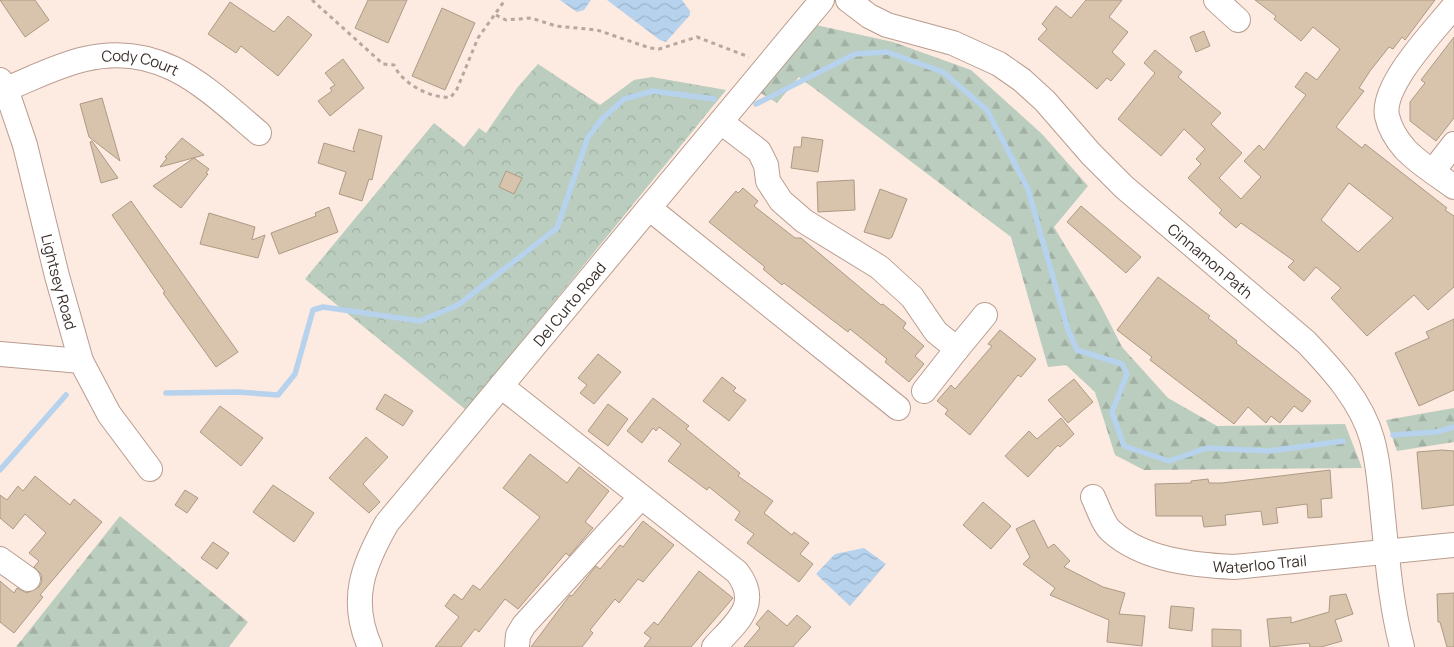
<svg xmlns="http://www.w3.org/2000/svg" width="1454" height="647" font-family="Manrope,sans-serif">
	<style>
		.forest { fill: url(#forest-firs) }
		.park { fill: url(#park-crowns) }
		.water { fill: url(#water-waves) }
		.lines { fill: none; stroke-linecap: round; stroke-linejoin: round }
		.stream { stroke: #b6d2ed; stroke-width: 5.5 }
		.building { fill: #d8c4ad; stroke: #ad9a83; fill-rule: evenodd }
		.minor-casing { stroke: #b99d8f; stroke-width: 26 }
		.path { stroke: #b7a79f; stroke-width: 3; stroke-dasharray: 4 4; stroke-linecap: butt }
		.minor { stroke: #fff; stroke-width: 24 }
		.labels { text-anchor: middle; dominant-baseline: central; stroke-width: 5; stroke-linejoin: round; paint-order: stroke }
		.street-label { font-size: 15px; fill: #3a2e29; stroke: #fff }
	</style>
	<defs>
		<pattern id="forest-firs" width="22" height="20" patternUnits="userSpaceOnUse" patternTransform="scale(1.25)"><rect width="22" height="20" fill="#bacdbe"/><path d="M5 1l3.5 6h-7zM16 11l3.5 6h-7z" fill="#a1b0a3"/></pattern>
		<pattern id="park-crowns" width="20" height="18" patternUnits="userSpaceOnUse" patternTransform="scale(1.25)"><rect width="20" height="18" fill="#bacdbe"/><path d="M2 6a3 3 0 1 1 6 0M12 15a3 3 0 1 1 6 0" fill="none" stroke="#a1b0a3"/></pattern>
		<pattern id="water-waves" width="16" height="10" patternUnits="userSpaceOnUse" patternTransform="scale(1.25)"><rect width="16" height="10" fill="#b6d2ed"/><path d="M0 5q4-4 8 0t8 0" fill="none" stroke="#9db5cb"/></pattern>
	</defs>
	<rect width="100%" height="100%" fill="#fdeae1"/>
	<g class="forest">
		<polygon points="816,25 893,42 971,70 1042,134 1088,186 1054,227 1100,304 1122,347 1168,398 1217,426 1345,424 1362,468 1144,470 1115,455 1095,392 1066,365 1048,367 1011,237 799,77 777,103 759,92"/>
		<polygon points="1454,408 1454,442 1397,451 1386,420"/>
		<polygon points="120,516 248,622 229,647 16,647"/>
	</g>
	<polygon class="park" points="538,64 600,105 634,80 652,77 726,90 466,410 305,279 434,123 464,147 479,128 486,133 517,88"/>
	<g class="water">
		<polygon points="560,0 591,0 584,10 577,12"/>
		<polygon points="607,0 682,0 690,11 690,15 666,42 660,40"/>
		<polygon points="864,548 886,564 850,606 816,574 835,554"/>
	</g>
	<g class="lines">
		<g class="stream">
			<polyline points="756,104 855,54 887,52 943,72 987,110 1028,189 1068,330 1077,350 1122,364 1127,374 1112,412 1124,446 1169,461 1207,448 1269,451 1343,441"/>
			<polyline points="166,393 238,392 278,395 295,374 313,310 323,307 420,321 458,305 557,228 588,137 602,119 624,99 653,91 714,99"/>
			<polyline points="1393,435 1436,432 1454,427"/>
			<polyline points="0,470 66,395"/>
		</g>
	</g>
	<g class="building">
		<polygon points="0,0 35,0 49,20 25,37"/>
		<polygon points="368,0 407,0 388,43 355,28"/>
		<polygon points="1086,0 1122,0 1109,17 1128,32 1112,52 1125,64 1111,81 1107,78 1097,89 1038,39 1047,29 1042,24 1056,6 1071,18"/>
		<path d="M1255 0H1435L1405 40 1402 37 1393 49 1389 47 1370 71 1359 88 1364 91 1336 127 1362 148 1365 144 1447 208 1445 210 1454 216V287L1428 310 1414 295 1367 336 1331 298 1341 288 1316 267 1304 281 1288 267 1294 261 1241 223 1236 228 1219 213 1222 210 1188 178 1201 164 1196 159 1205 149 1184 129 1161 156 1118 119 1155 73 1144 63 1155 50 1182 72 1178 77 1221 113 1211 124 1242 153 1219 178 1241 199 1261 177 1244 161 1259 145 1264 150 1306 95 1295 87 1306 72 1317 80 1340 49 1313 27 1301 41 1274 19 1276 16ZM1349 183 1393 218 1358 252 1321 220Z"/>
		<polygon points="230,2 274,32 288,16 312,35 278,76 241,46 236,53 208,34"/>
		<polygon points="442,8 475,23 445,90 412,76"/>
		<polygon points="1204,31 1210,46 1196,52 1190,37"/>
		<polygon points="1454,37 1454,118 1436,141 1410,121 1410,102 1425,83 1421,80"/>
		<polygon points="343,59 364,88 330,116 318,101 332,91 330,88 335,85 325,73"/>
		<polygon points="102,98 120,161 89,137 80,104"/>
		<polygon points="359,129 382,136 372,180 369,179 362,201 339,194 346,172 318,163 324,143 355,152 353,149"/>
		<polygon points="802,137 823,140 818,172 791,168 794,147 801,147"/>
		<polygon points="182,138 204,155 160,167 167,158 165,157"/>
		<polygon points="92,141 118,178 101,183 90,142"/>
		<polygon points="194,158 209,169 206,173 208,174 181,208 153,186"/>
		<polygon points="506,171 522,178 514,194 499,187"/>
		<polygon points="854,180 855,210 818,212 817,182"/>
		<polygon points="743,188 758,201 754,206 795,238 801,238 881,305 883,304 906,323 903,328 924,346 915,356 924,364 909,382 885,362 887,359 850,329 848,332 784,283 782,285 763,269 765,267 709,222 736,191 738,193"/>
		<polygon points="880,189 907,199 892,237 889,239 864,232"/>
		<polygon points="131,201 238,352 216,367 163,293 165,292 112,215"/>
		<polygon points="1081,206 1141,257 1126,273 1067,222"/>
		<polygon points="329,207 338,232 279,254 271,233 316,216 315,213"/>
		<polygon points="209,213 255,227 252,240 265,235 258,258 200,244"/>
		<polygon points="1158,277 1210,316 1208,318 1237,341 1236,343 1311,401 1302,412 1294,406 1280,423 1271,416 1266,423 1248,407 1234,424 1150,360 1152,357 1117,330"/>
		<polygon points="1454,319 1454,390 1419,406 1395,353 1429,338 1426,332"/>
		<polygon points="1000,330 1036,359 1021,377 1018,375 970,435 945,414 948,410 937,401 951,385 955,389 992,346 988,344"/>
		<polygon points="598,354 621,372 594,404 580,393 587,385 578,378"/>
		<polygon points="722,377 736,388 733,391 746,400 729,421 703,401"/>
		<polygon points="1074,379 1093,402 1068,423 1048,400"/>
		<polygon points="385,394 413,411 403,426 376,409"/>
		<polygon points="653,398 689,426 686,429 740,473 738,476 773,501 764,513 792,535 794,532 809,543 800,554 813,564 799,582 747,543 754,534 735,520 740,512 709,487 707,490 668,461 681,444 659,427 656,431 653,428 642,443 627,431"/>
		<polygon points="608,404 628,419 608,446 588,431"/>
		<polygon points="220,406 263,438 241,466 200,432"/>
		<polygon points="1061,418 1074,434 1060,447 1058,445 1028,477 1005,456 1029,431 1037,439"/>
		<polygon points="366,437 388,457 363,484 380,502 369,513 329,478"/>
		<polygon points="1442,450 1454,451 1454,505 1422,509 1417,452"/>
		<polygon points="530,454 567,483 579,467 609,491 585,522 593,528 569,556 566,553 518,609 505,599 479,632 475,629 461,647 435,647 459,617 445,606 454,594 462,600 473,585 480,590 540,517 503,488"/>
		<polygon points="1330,470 1332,498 1321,499 1322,517 1308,518 1307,504 1276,508 1278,523 1263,525 1261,511 1225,515 1226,525 1204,527 1202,516 1156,516 1155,484 1191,483 1191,481 1208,479 1209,483 1222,483"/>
		<polygon points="35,476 70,505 74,499 102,522 40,595 43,597 14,633 0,622 0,581 14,593 17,588 27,593 39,587 42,581 41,574 34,567 39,561 29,553 46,533 25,514 13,529 0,518 0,495 7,500 18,486 23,491"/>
		<polygon points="273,485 314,513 294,542 253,512"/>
		<polygon points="185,490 198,498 187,513 175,505"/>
		<polygon points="983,502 1011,526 991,549 963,525"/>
		<polygon points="1034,520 1048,548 1054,544 1070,561 1064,567 1103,587 1125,593 1119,614 1145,616 1142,646 1107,642 1109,620 1050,595 1055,588 1023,564 1030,557 1016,529"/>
		<polygon points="643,521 674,545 643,582 638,579 619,603 615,599 590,630 593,633 582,647 531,647 570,595 572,596 596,566 600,569 620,545 623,547"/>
		<polygon points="213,542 229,553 217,569 201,558"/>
		<polygon points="699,571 733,598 691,647 644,647 651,638 644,633 654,622 658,625"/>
		<polygon points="1454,593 1454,647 1447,647 1440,622 1438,622 1437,594"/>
		<polygon points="1346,594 1353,614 1335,620 1342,641 1321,647 1310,647 1309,643 1270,647 1267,619 1291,617 1291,623 1329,612 1330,596"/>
		<polygon points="1171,606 1194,608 1192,631 1169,628"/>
		<polygon points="768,610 787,626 797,615 811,627 793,647 744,647 760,628 756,624"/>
		<polygon points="1212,629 1241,630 1241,647 1212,647"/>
	</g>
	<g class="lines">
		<g class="minor-casing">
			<g id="minor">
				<path id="s1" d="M848 0 869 16 887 25 953 43 999 64 1022 80 1045 101 1091 154 1124 187 1306 342C1332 369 1362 402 1372 439 1378 461 1380 484 1382 507 1387 554 1390 601 1402 647"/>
				<polyline points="1216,0 1238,20"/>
				<path d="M1454 6C1435 30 1381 85 1387 116 1390 129 1397 140 1405 149 1419 164 1438 175 1454 187"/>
				<path id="s2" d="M0 80 6 89 25 145 57 276 81 361 109 414 150 469"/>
				<path id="s3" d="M6 89C31 79 58 65 85 59 161 41 206 88 259 133"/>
				<polyline points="721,122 759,151 766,165 768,181 781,201 804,221 879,267 912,297 936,332 957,349 924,391"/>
				<polyline points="1433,171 1454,144"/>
				<polyline points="649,208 898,408"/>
				<polyline points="957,349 985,315"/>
				<polyline points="0,354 81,361"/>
				<path d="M501 386 737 572C762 604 736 623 714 647"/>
				<path id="s4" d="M1093 497C1098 507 1103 524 1111 531 1143 560 1193 565 1234 567L1454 545"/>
				<polyline points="0,559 28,579"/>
				<path id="s5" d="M370 647C349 600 363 565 387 523L822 0"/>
				<polyline points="517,647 518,635 524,625 641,497"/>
			</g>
		</g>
		<g class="path">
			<path d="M312 0 383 64 394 65C402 84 432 99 451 97L457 89 478 38 505 0"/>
			<polyline points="496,15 506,20 531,18 556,26 597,30 650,48 659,49 697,37 749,57"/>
		</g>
		<use href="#minor" class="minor"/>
	</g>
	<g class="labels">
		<g class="street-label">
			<text stroke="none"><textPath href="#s3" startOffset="141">Cody Court</textPath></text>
			<text stroke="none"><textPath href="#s1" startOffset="455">Cinnamon Path</textPath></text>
			<text stroke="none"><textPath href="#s2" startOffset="211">Lightsey Road</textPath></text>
			<text stroke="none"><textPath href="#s5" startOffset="416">Del Curto Road</textPath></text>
			<text stroke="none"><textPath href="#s4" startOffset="195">Waterloo Trail</textPath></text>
		</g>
	</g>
</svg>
